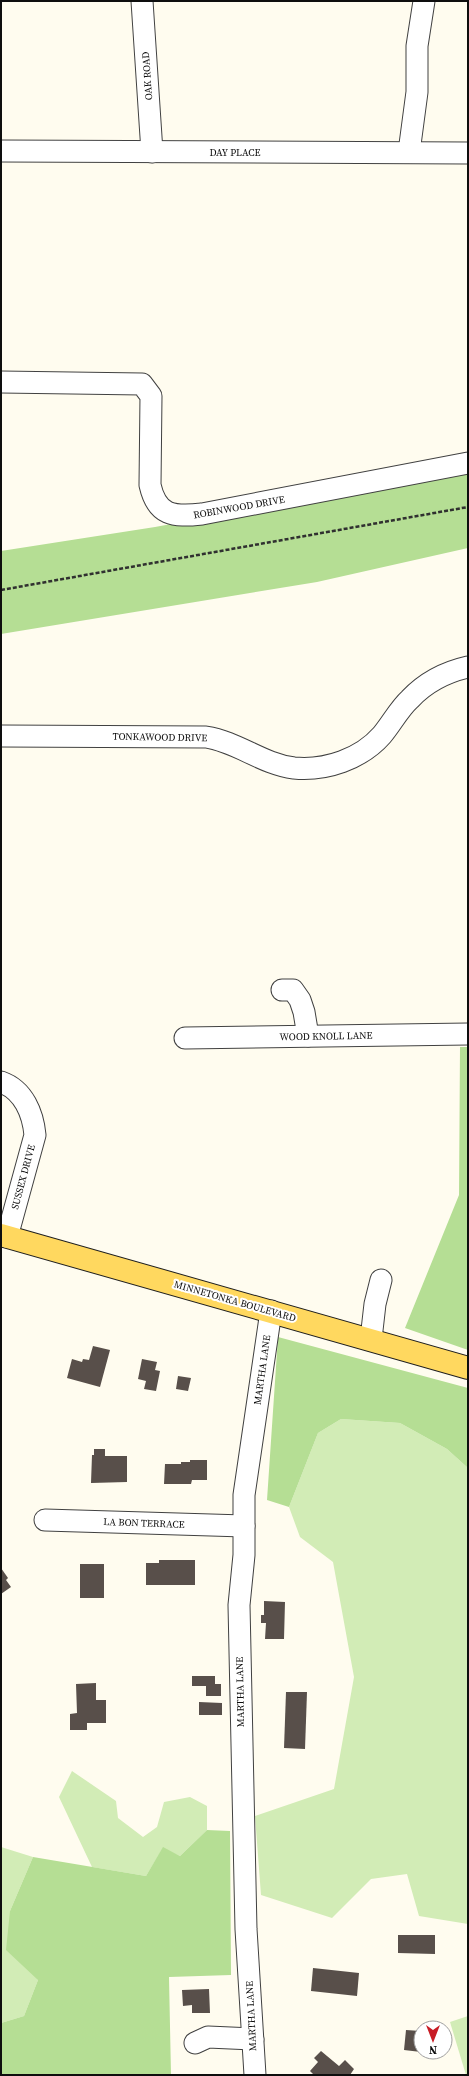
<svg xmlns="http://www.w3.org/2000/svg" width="469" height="2076" font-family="'Source Serif 4',serif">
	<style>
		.green { fill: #d2ecb6 }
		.forest { fill: #b5de94 }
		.building { fill: #584f4a }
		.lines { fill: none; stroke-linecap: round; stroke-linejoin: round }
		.minor-casing { stroke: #414141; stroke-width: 23 }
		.major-casing { stroke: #1f1f1f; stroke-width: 24 }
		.path { stroke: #303030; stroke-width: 2.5; stroke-dasharray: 4 2; stroke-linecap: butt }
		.minor { stroke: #fff; stroke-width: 21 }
		.major { stroke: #ffd85f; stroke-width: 22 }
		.labels { text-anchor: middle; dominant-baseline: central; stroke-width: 4; stroke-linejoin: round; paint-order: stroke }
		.street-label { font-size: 10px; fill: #0e0e0e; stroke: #fff }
	</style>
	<rect width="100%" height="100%" fill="#fffcef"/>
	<g class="green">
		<polygon points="341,1419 400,1423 447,1449 468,1468 468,1924 419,1916 407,1874 371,1879 332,1918 261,1895 255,1816 334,1789 354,1677 333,1562 300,1537 289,1507 318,1433"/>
		<polygon points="72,1771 116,1801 118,1818 143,1837 157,1827 164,1802 190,1797 207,1806 207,1830 180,1856 163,1848 146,1876 92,1867 59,1797"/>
		<polygon points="1,1847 33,1857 10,1911 38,1980 24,2016 1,2023"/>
		<polygon points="468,2016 468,2075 466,2075 450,2022"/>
	</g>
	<g class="forest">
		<polygon points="468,470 468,548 317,582 1,634 1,551 155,527"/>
		<polygon points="460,1047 468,1047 468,1350 405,1328 459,1195"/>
		<polygon points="278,1337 468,1388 468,1468 447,1449 400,1423 341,1419 318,1433 289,1507 267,1500"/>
		<polygon points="207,1830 230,1831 231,1975 169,1977 171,2075 1,2075 1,2023 24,2016 38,1980 6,1950 10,1911 33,1857 146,1876 163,1847 180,1856"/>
	</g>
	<g class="building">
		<polygon points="93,1346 110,1350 100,1387 67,1378 72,1359 82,1362 83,1359 89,1360"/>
		<polygon points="142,1359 157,1362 155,1370 160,1371 156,1391 144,1389 146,1381 138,1379"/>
		<polygon points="178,1376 191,1378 188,1391 176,1389"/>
		<polygon points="94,1449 105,1449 105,1456 127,1456 127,1482 91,1483 92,1455 94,1455"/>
		<polygon points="190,1460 207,1460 207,1480 192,1480 191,1484 164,1484 165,1464 181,1464 181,1462 190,1462"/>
		<polygon points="159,1560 195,1560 195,1585 146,1585 146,1563 159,1563"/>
		<rect x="80" y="1564" width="24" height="34"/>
		<polygon points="1,1568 8,1578 6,1580 11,1587 1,1594"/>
		<polygon points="264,1601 285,1602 284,1639 265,1639 266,1623 261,1623 261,1615 264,1615"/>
		<polygon points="192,1676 215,1676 215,1684 221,1684 221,1696 206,1696 206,1686 192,1686"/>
		<polygon points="96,1683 96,1700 106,1700 106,1723 87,1723 87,1730 70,1730 70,1714 77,1713 76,1684"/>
		<polygon points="286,1692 307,1692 305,1749 284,1748"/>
		<polygon points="199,1702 222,1703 222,1715 199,1715"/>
		<polygon points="398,1935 435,1935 435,1954 398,1953"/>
		<polygon points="313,1968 359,1973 357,1996 311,1991"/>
		<polygon points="209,1989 210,2013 192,2013 192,2005 183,2006 182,1990"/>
		<polygon points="406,2030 421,2031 421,2052 404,2050"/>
		<polygon points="321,2051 339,2066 345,2060 354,2069 350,2075 314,2075 310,2071 318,2062 314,2058"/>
	</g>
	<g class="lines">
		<g class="minor-casing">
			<g id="minor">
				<polyline points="142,1 152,152"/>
				<polyline points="1,151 468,153"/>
				<polyline points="409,152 417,92 417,46 424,1"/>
				<path d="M1 382 142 384 151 396 150 485C157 516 173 517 202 514L468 463"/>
				<path d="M1 736 206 737C238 742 262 764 294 768 326 771 361 759 382 735 392 723 399 709 410 699 426 682 446 672 468 667"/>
				<polyline points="282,990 293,990 300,1000 304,1012 308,1036"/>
				<polyline points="185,1038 468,1034"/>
				<path d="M1 1082C24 1090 33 1114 35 1135L7 1237"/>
				<polyline points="371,1339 375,1304 381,1280"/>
				<polyline points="45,1520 244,1526"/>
				<polyline points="195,2043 208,2037 253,2039"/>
				<polyline points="255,2075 246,1929 239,1605 244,1555 244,1495 271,1311"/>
			</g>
		</g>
		<g class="major-casing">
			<polyline id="major" points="1,1235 468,1368"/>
		</g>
		<polyline class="path" points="1,590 468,507"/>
		<use href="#minor" class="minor"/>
		<use href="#major" class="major"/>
	</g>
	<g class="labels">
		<g class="street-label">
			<text transform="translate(147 76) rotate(-94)">OAK ROAD</text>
			<text x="235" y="152">DAY PLACE</text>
			<text transform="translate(239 507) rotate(-10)">ROBINWOOD DRIVE</text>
			<text transform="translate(160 737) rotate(1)">TONKAWOOD DRIVE</text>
			<text transform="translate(326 1036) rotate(-1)">WOOD KNOLL LANE</text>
			<text transform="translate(23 1177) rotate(-75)">SUSSEX DRIVE</text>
			<text transform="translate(235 1301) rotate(16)">MINNETONKA BOULEVARD</text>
			<text transform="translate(262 1370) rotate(-82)">MARTHA LANE</text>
			<text transform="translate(144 1523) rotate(2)">LA BON TERRACE</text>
			<text transform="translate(240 1692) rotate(-91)">MARTHA LANE</text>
			<text transform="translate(251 2016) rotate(-93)">MARTHA LANE</text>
		</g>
	</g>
	<rect width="469" height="2076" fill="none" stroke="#0e0e0e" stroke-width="4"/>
	<g transform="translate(433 2040) rotate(180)"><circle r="19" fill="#ffffff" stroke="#9f9f9f"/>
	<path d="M0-3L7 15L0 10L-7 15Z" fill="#c81c25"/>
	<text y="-6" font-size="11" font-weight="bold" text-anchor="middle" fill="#0e0e0e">N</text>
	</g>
</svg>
